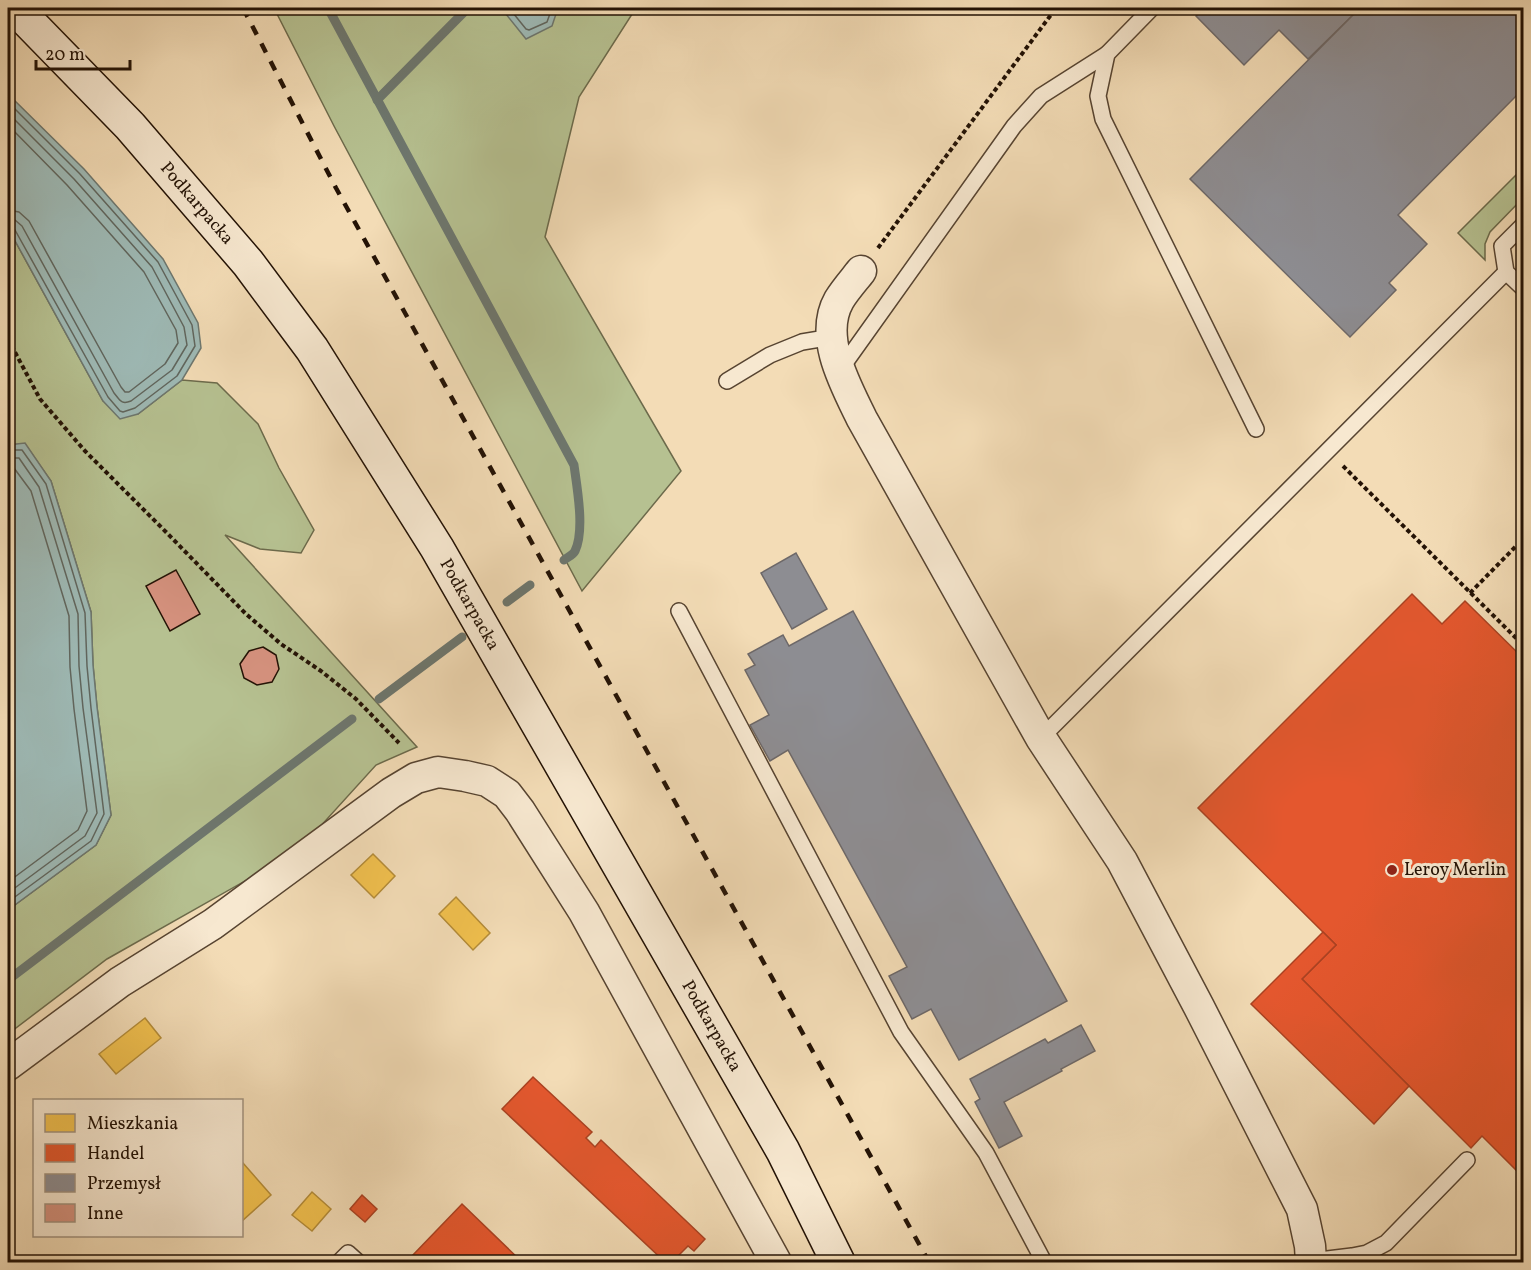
<svg xmlns="http://www.w3.org/2000/svg" width="1531" height="1270" font-family="Vollkorn,serif">
	<style>
		.green { fill: #b6c191; stroke: #6c6a4b; stroke-width: 1.5 }
		.water { fill: #9ebab6; stroke: #6d776f; stroke-width: 1.5 }
		.homes { fill: #f2c14e; stroke: #b48c38; stroke-width: 1.5 }
		.shops { fill: #e4572e; stroke: #aa4222; stroke-width: 1.5 }
		.industry { fill: #8d8d92; stroke: #6d6868; stroke-width: 1.5 }
		.lines { fill: none; stroke-linecap: round; stroke-linejoin: round }
		.shore { stroke: #60665e; stroke-width: 1.5 }
		.stream { stroke: #6d776f; stroke-width: 9 }
		.building { fill: #d6927f; stroke: #231205; stroke-width: 1.5 }
		.lane-casing { stroke: #574431; stroke-width: 18 }
		.street-casing { stroke: #574431; stroke-width: 33 }
		.secondary-casing { stroke: #231205; stroke-width: 36 }
		.path { stroke: #231205; stroke-width: 4; stroke-dasharray: 4.5 3; stroke-linecap: butt }
		.lane { stroke: #f7e8d0; stroke-width: 15 }
		.street { stroke: #f7e8d0; stroke-width: 30 }
		.secondary { stroke: #f7e8d0; stroke-width: 33 }
		.rail { stroke: #231205; stroke-width: 4.5; stroke-dasharray: 10 10; stroke-linecap: butt }
		.poi-dot { fill: #8f2418; stroke: #f7e8d0; stroke-width: 2 }
		.labels { text-anchor: middle; dominant-baseline: central; stroke-width: 6; stroke-linejoin: round; paint-order: stroke }
		.street-label { font-size: 18px; fill: #231205; stroke: #f7e8d0 }
		.poi-label { font-size: 18px; fill: #231205; stroke: #f7e8d0; text-anchor: start }
	</style>
	<rect width="100%" height="100%" fill="#f3dcb6"/>
	<filter id="stains"><feTurbulence type="fractalNoise" baseFrequency=".00333" numOctaves="4"/><feColorMatrix values="0 0 0 0 .2 0 0 0 0 .09 0 0 0 0 .02 0 0 0 .5 -.17"/></filter>
	<radialGradient id="worn" r=".72"><stop offset=".6" stop-color="#630" stop-opacity="0"/><stop offset="1" stop-color="#630" stop-opacity=".3"/></radialGradient>
	<g class="green">
		<polygon points="274,8 636,8 579,97 545,237 681,471 582,591 334,126"/>
		<polygon points="1523,168 1523,198 1490,232 1485,244 1485,260 1458,233"/>
		<polygon points="8,228 103,401 138,414 182,380 217,383 258,424 279,468 314,530 301,553 260,549 225,535 417,747 376,765 298,851 107,959 8,1034 8,910 96,845 111,815 97,707 93,665 91,612 51,481 25,444 8,445"/>
	</g>
	<g class="water">
		<polygon points="501,8 558,8 552,26 526,39"/>
		<polygon points="8,94 84,169 163,259 198,323 201,348 182,380 138,414 120,419 103,401 8,228"/>
		<polygon points="25,443 51,481 91,612 93,665 97,707 111,815 96,845 8,910 8,445"/>
	</g>
	<g class="homes">
		<polygon points="373,854 395,876 374,898 351,875"/>
		<polygon points="456,897 490,933 473,950 439,914"/>
		<polygon points="145,1018 161,1038 116,1074 99,1054"/>
		<polygon points="243,1163 271,1195 242,1221 242,1164"/>
		<polygon points="312,1192 331,1209 312,1231 292,1215"/>
	</g>
	<g class="shops">
		<polygon points="1412,594 1442,624 1465,601 1524,659 1524,1175 1522,1176 1482,1136 1471,1148 1302,979 1336,945 1198,808"/>
		<polygon points="1323,932 1336,945 1302,979 1409,1086 1374,1124 1251,1004"/>
		<polygon points="533,1077 592,1132 586,1138 595,1147 601,1140 705,1239 694,1251 688,1246 672,1262 665,1262 502,1109"/>
		<polygon points="362,1195 377,1209 365,1222 350,1209"/>
		<polygon points="462,1204 522,1262 419,1262 412,1256"/>
	</g>
	<g class="industry">
		<polygon points="1205,8 1360,8 1308,59 1279,30 1244,65 1196,16"/>
		<polygon points="1360,8 1524,8 1524,88 1398,215 1427,244 1389,283 1396,290 1350,337 1190,179"/>
		<polygon points="796,553 827,609 792,629 761,573"/>
		<polygon points="853,611 1067,1001 959,1060 931,1009 912,1019 889,976 907,967 788,750 770,761 750,725 769,715 745,670 755,665 748,654 783,635 789,646"/>
		<polygon points="1081,1025 1095,1051 1061,1069 1062,1071 1004,1102 1022,1136 999,1148 975,1102 980,1099 970,1079 1045,1039 1048,1043"/>
	</g>
	<g class="lines">
		<g class="shore">
			<polyline points="509,8 526,29 529,30 547,22 552,8"/>
			<polyline points="8,102 80,174 158,262 192,325 195,346 177,376 135,408 123,412 120,411 108,397 15,230 12,227 8,227"/>
			<path d="M8 113 74 179 152 267 184 327 187 345 172 370 131 401C121 405 120 400 114 393L22 226 15 220 8 219"/>
			<polyline points="8,125 67,185 144,272 176,330 178,343 165,364 129,392 125,392 121,387 29,221 19,212 8,210"/>
			<polyline points="8,450 22,450 46,484 85,613 87,666 91,708 104,814 91,841 8,902"/>
			<polyline points="8,458 19,458 39,487 78,614 79,666 83,708 97,813 85,836 8,893"/>
			<polyline points="8,467 14,468 31,491 69,616 70,667 74,709 87,811 78,830 8,882"/>
		</g>
		<g class="stream">
			<path d="M328 8 574 465C577 488 585 530 575 551 573 555 568 557 564 560"/>
			<polyline points="377,100 467,9"/>
			<polyline points="507,602 530,585"/>
			<polyline points="379,699 462,637"/>
			<polyline points="8,980 352,719"/>
		</g>
	</g>
	<g class="building">
		<polygon points="176,570 200,614 170,631 146,586"/>
		<polygon points="263,647 276,655 279,669 272,682 257,685 244,678 240,664 249,651"/>
	</g>
	<g class="lines">
		<g class="lane-casing">
			<g id="lane">
				<polyline points="1152,8 1107,54 1098,96 1103,119 1256,429"/>
				<polyline points="1524,224 1502,246 1506,272 1524,289"/>
				<polyline points="840,370 1014,126 1041,96 1107,54"/>
				<polyline points="727,381 770,355 802,342 832,337"/>
				<polyline points="679,611 901,1032 986,1153 1044,1262"/>
				<polyline points="1041,738 1506,272"/>
				<polyline points="1311,1261 1352,1256 1367,1253 1386,1243 1467,1160"/>
				<polyline points="339,1262 348,1253 358,1262"/>
			</g>
		</g>
		<g class="street-casing">
			<g id="street">
				<path d="M861 271C854 280 845 290 839 300 818 337 846 386 862 419L1041 738 1122 861 1199 1007 1302 1209 1310 1246 1311 1262"/>
				<polyline points="8,1065 120,982 213,924 391,793 416,778 438,772 465,776 487,781 507,794 520,811 584,912 776,1262"/>
			</g>
		</g>
		<g class="secondary-casing">
			<g id="secondary">
				<path id="s1" d="M15 8 130 126 248 263 312 349 437 548 783 1151 838 1262"/>
			</g>
		</g>
		<g class="path">
			<polyline points="878,248 1056,8"/>
			<polyline points="8,339 40,399 85,451 166,532 246,614 281,644 321,671 356,699 399,743"/>
			<polyline points="1343,466 1524,646"/>
			<polyline points="1470,593 1524,538"/>
		</g>
		<use href="#lane" class="lane"/>
		<use href="#street" class="street"/>
		<use href="#secondary" class="secondary"/>
		<polyline class="rail" points="243,8 336,188 929,1262"/>
	</g>
	<circle class="poi-dot" cx="1392" cy="870" r="6"/>
	<g class="labels">
		<g class="street-label">
			<text stroke="none"><textPath href="#s1" startOffset="267">Podkarpacka</textPath></text>
			<text stroke="none"><textPath href="#s1" startOffset="753">Podkarpacka</textPath></text>
			<text stroke="none"><textPath href="#s1" startOffset="1239">Podkarpacka</textPath></text>
		</g>
		<g class="poi-label">
			<text x="1404" y="870">Leroy Merlin</text>
		</g>
	</g>
	<rect width="1531" height="1270" fill="none" stroke="#f3dcb6" stroke-width="30"/>
	<rect x="9" y="9" width="1513" height="1252" fill="none" stroke="#231205" stroke-width="3"/>
	<rect x="15" y="15" width="1501" height="1240" fill="none" stroke="#231205" stroke-width="1.5"/>
	<rect x="33" y="1099" width="210" height="138" fill="#f7e8d0" stroke="#a2927f" stroke-width="1.5"/>
	<rect x="45" y="1114" width="30" height="18" fill="#f2c14e" stroke="#a2927f" stroke-width="1.5"/>
	<text x="87" y="1129" font-size="18" fill="#231205">Mieszkania</text>
	<rect x="45" y="1144" width="30" height="18" fill="#e4572e" stroke="#a2927f" stroke-width="1.5"/>
	<text x="87" y="1159" font-size="18" fill="#231205">Handel</text>
	<rect x="45" y="1174" width="30" height="18" fill="#8d8d92" stroke="#a2927f" stroke-width="1.5"/>
	<text x="87" y="1189" font-size="18" fill="#231205">Przemysł</text>
	<rect x="45" y="1204" width="30" height="18" fill="#d6927f" stroke="#a2927f" stroke-width="1.5"/>
	<text x="87" y="1219" font-size="18" fill="#231205">Inne</text>
	<path d="M36 60v9h94v-9" fill="none" stroke="#231205" stroke-width="3"/>
	<text x="45" y="60" font-size="18" fill="#231205" stroke="#f7e8d0" stroke-width="4.5" paint-order="stroke">20 m</text>
	<rect width="100%" height="100%" filter="url(#stains)"/>
	<rect width="100%" height="100%" fill="url(#worn)"/>
</svg>
